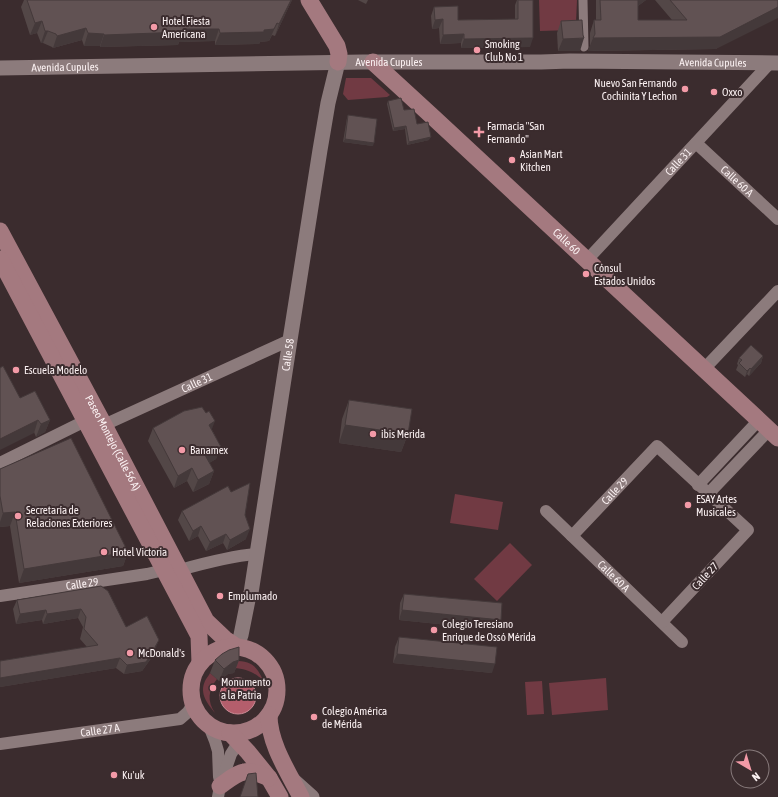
<svg xmlns="http://www.w3.org/2000/svg" width="778" height="797" font-family="'Asap Condensed',sans-serif">
	<style>
		.green { fill: #713a43 }
		.water { fill: #b45e6c; stroke: #c98a94 }
		.lines { fill: none; stroke-linecap: round; stroke-linejoin: round }
		.pedestrian { stroke: #8c7b7c; stroke-width: 9 }
		.minor { stroke: #8c7b7c; stroke-width: 12 }
		.tertiary { stroke: #8c7b7c; stroke-width: 15 }
		.secondary { stroke: #a4797f; stroke-width: 17 }
		.wall { fill: #534747 }
		.shaded-wall { fill: #44393a }
		.building { fill: #615253; stroke: #44393a }
		.poi-dot { fill: #f39aa7; stroke: #3b2c2e; stroke-width: 1.5 }
		.labels { text-anchor: middle; dominant-baseline: central; stroke-width: 4; stroke-linejoin: round; paint-order: stroke }
		.poi-label { font-size: 11px; fill: #fbf1f2; stroke: #3b2c2e; text-anchor: start }
		.street-label { font-size: 11px; fill: #fbf1f2; stroke: #3b2c2e }
	</style>
	<rect width="100%" height="100%" fill="#3b2c2e"/>
	<g class="green">
		<polygon points="539,0 577,0 576,23 572,30 540,31"/>
		<polygon points="346,78 371,78 390,95 387,97 348,100 343,94"/>
		<polygon points="455,494 503,502 498,530 450,523"/>
		<polygon points="510,543 532,565 497,601 474,579"/>
		<path d="M234 661C251 661 256 665 263 680 254 672 246 669 234 668Z"/>
		<path d="M210 673 217 679C208 690 207 701 215 713 208 704 199 694 205 681 206 678 209 676 210 673Z"/>
		<polygon points="606,678 608,710 552,715 549,683"/>
		<polygon points="542,681 544,714 527,715 525,682"/>
	</g>
	<circle class="water" cx="238" cy="696" r="18"/>
	<g class="lines">
		<polyline class="pedestrian" points="583,0 584,47"/>
		<g class="minor">
			<path id="s1" d="M696 143 778 219"/>
			<path id="s2" d="M587 260 770 63"/>
			<polyline points="704,369 778,291"/>
			<path id="s3" d="M104 425 290 340"/>
			<polyline points="0,463 85,421"/>
			<polyline points="698,485 759,420"/>
			<polyline points="708,494 769,430"/>
			<path id="s4" d="M546 511 682 642"/>
			<path id="s5" d="M572 536 657 446 748 530 662 622"/>
			<path d="M180 570C205 563 231 556 257 554"/>
			<path id="s6" d="M0 596 147 574 164 570"/>
			<polyline points="209,726 215,741 218,751 219,777"/>
			<path id="s7" d="M0 744 180 719 188 712 193 704"/>
			<polyline points="218,797 220,786 231,754 245,732"/>
		</g>
		<g class="tertiary">
			<path id="s8" d="M0 68 363 62H541L570 61 778 63"/>
			<path id="s9" d="M237 647 241 635 248 600 251 593 290 340 320 150 328 103 338 62"/>
			<polyline points="293,780 312,797"/>
		</g>
		<g class="secondary">
			<polyline points="309,0 337,46 339,54 338,62"/>
			<path id="s10" d="M373 62 434 118 778 438"/>
			<path id="s11" d="M0 231 104 425 206 621 225 639 237 647"/>
			<polyline points="0,259 199,636 200,663"/>
			<circle cx="234" cy="690" r="43"/>
			<path d="M269 715C269 743 288 772 301 797"/>
			<polyline points="230,733 248,752 269,778 280,797"/>
			<path d="M220 786C226 782 236 773 244 772 252 770 262 775 269 778"/>
		</g>
	</g>
	<g class="wall">
		<polygon points="24,0 292,0 275,36 272,35 269,41 260,42 259,44 215,45 215,41 179,42 178,45 100,47 100,46 84,46 82,40 53,48 52,47 43,43 41,43 37,33 30,35 21,7"/>
		<polygon points="358,0 368,0 366,4"/>
		<polygon points="517,0 533,0 530,47 461,48 461,43 440,44 439,28 432,29 431,16 434,7 458,20 515,19 515,5"/>
		<polygon points="596,0 646,0 638,6 638,20 672,20 655,0 778,0 716,49 588,51 590,46 590,33 594,20 596,20"/>
		<polygon points="561,21 580,51 558,51 557,33"/>
		<polygon points="388,101 417,124 429,140 407,145 405,129 393,131 387,104"/>
		<polygon points="348,115 373,146 343,142 347,118"/>
		<polygon points="763,356 761,363 749,376 747,374 745,377 736,370 738,365 737,364 739,358"/>
		<polygon points="20,398 50,420 45,432 36,437"/>
		<polygon points="349,400 408,434 401,452 339,443 342,419"/>
		<polygon points="206,413 212,430 221,447 216,459 209,463 214,471 209,484 193,492 187,481 174,488 148,441 153,428"/>
		<polygon points="0,469 128,552 123,566 19,583 10,526 0,527"/>
		<polygon points="182,511 245,515 246,539 227,550 223,543 206,551 198,536 189,541 178,520"/>
		<polygon points="101,586 126,627 156,650 152,657 142,671 124,674 116,668 0,687 0,661 87,647 80,639 83,627 78,618 43,624 42,620 16,624 13,609 17,600"/>
		<polygon points="404,594 497,630 399,620 400,603"/>
		<polygon points="399,637 492,673 393,663 395,647"/>
		<polygon points="215,660 239,660 234,673 228,674 219,681 210,673"/>
	</g>
	<g class="shaded-wall">
		<polygon points="291,0 292,0 291,2 275,36 279,24"/>
		<polygon points="637,0 646,0 634,9"/>
		<polygon points="778,7 778,18 716,49 588,51 593,38"/>
		<polygon points="443,19 439,28 432,29 435,20"/>
		<polygon points="42,21 37,33 30,35 35,23"/>
		<polygon points="277,23 269,41 260,42 259,44 215,45 220,33"/>
		<polygon points="86,28 82,40 53,48 57,36"/>
		<polygon points="183,29 219,29 215,41 179,42 178,45 100,47 104,35"/>
		<polygon points="45,31 48,31 43,43 41,43"/>
		<polygon points="88,33 104,34 100,46 84,46"/>
		<polygon points="464,34 461,43 440,44 443,35"/>
		<polygon points="533,38 530,47 461,48 464,39"/>
		<polygon points="584,38 580,51 558,51 563,39"/>
		<polygon points="406,126 405,129 393,131 394,128"/>
		<polygon points="431,137 429,140 407,145 409,142"/>
		<polygon points="345,139 374,143 373,146 343,142"/>
		<polygon points="763,356 761,363 749,376 751,369"/>
		<polygon points="750,368 747,374 745,377 747,371"/>
		<polygon points="38,420 34,433 0,450 0,439"/>
		<polygon points="50,420 45,432 36,437 41,424"/>
		<polygon points="215,421 210,434 209,425"/>
		<polygon points="345,425 408,434 401,452 339,443"/>
		<polygon points="221,447 216,459 201,468 205,455"/>
		<polygon points="192,468 187,481 174,488 178,476"/>
		<polygon points="214,471 209,484 193,492 198,480"/>
		<polygon points="15,512 10,526 0,527 0,522 3,513"/>
		<polygon points="201,526 198,536 189,541 193,531"/>
		<polygon points="250,529 246,539 227,550 230,540"/>
		<polygon points="226,534 223,543 206,551 210,542"/>
		<polygon points="128,552 123,566 19,583 24,569"/>
		<polygon points="81,609 78,618 43,624 47,614"/>
		<polygon points="46,610 42,620 16,624 20,614"/>
		<polygon points="402,610 501,620 497,630 399,620"/>
		<polygon points="159,640 152,657 142,671 124,674 127,665 155,647"/>
		<polygon points="397,654 495,664 492,673 393,663"/>
		<polygon points="120,658 116,668 0,687 0,678"/>
		<polygon points="239,660 234,673 228,674 219,681 224,669 233,662"/>
	</g>
	<g class="building">
		<polygon points="27,0 291,0 279,24 277,23 274,29 264,30 264,32 220,33 219,29 183,29 183,32 104,35 104,34 88,33 86,28 57,36 56,34 48,31 45,31 42,21 35,23"/>
		<polygon points="518,0 533,0 533,38 464,39 464,34 443,35 443,19 435,20 434,7 458,6 458,20 518,19"/>
		<polygon points="600,0 638,0 638,20 687,20 670,0 778,0 778,7 720,37 593,38 595,34 594,20 601,20"/>
		<polygon points="582,20 583,35 584,38 563,39 561,21"/>
		<polygon points="401,98 404,110 414,109 417,124 428,122 431,137 409,142 406,126 394,128 388,101"/>
		<polygon points="348,115 377,119 374,143 345,139"/>
		<polygon points="751,345 763,356 751,369 750,368 747,371 739,363 742,360 739,358"/>
		<polygon points="3,366 20,398 35,391 50,420 41,424 38,420 0,439 0,368"/>
		<polygon points="349,400 412,409 408,434 345,425"/>
		<polygon points="202,407 206,413 209,411 215,421 209,425 221,447 205,455 214,471 198,480 192,468 178,476 153,428 184,411"/>
		<polygon points="71,438 128,552 24,569 15,512 3,513 0,496 0,469"/>
		<polygon points="250,483 245,515 250,529 230,540 226,534 210,542 201,526 193,531 182,511 228,486 231,492"/>
		<polygon points="101,586 108,591 126,627 147,616 159,640 155,647 156,647 146,662 127,665 120,658 0,678 0,661 98,645 84,629 86,617 81,609 47,614 46,610 20,614 17,600"/>
		<polygon points="404,594 502,603 501,620 402,610"/>
		<polygon points="399,637 497,647 495,664 397,654"/>
		<polygon points="239,647 239,660 233,662 224,669 215,660 222,654 229,650"/>
		<polygon points="256,773 258,797 240,797 248,774"/>
	</g>
	<g class="poi-dot">
		<circle cx="154" cy="27" r="4"/>
		<circle cx="477" cy="50" r="4"/>
		<circle cx="685" cy="89" r="4"/>
		<circle cx="714" cy="92" r="4"/>
		<path d="M477 126h4v4h4v4h-4v4h-4v-4h-4v-4h4z"/>
		<circle cx="512" cy="160" r="4"/>
		<circle cx="586" cy="274" r="4"/>
		<circle cx="16" cy="370" r="4"/>
		<circle cx="373" cy="434" r="4"/>
		<circle cx="182" cy="450" r="4"/>
		<circle cx="688" cy="505" r="4"/>
		<circle cx="18" cy="516" r="4"/>
		<circle cx="104" cy="552" r="4"/>
		<circle cx="220" cy="596" r="4"/>
		<circle cx="434" cy="630" r="4"/>
		<circle cx="130" cy="653" r="4"/>
		<circle cx="213" cy="688" r="4"/>
		<circle cx="314" cy="717" r="4"/>
		<circle cx="114" cy="775" r="4"/>
	</g>
	<g class="labels">
		<g class="poi-label">
			<text x="162" y="21">Hotel Fiesta<tspan x="162" dy="13">Americana</tspan></text>
			<text x="485" y="44">Smoking<tspan x="485" dy="13">Club No 1</tspan></text>
			<text x="677" y="83" text-anchor="end">Nuevo San Fernando<tspan x="677" dy="13">Cochinita Y Lechon</tspan></text>
			<text x="722" y="92">Oxxo</text>
			<text x="487" y="126">Farmacia "San<tspan x="487" dy="13">Fernando"</tspan></text>
			<text x="520" y="154">Asian Mart<tspan x="520" dy="13">Kitchen</tspan></text>
			<text x="594" y="268">Cónsul<tspan x="594" dy="13">Estados Unidos</tspan></text>
			<text x="24" y="370">Escuela Modelo</text>
			<text x="381" y="434">ibis Merida</text>
			<text x="190" y="450">Banamex</text>
			<text x="696" y="499">ESAY Artes<tspan x="696" dy="13">Musicales</tspan></text>
			<text x="26" y="510">Secretaría de<tspan x="26" dy="13">Relaciones Exteriores</tspan></text>
			<text x="112" y="552">Hotel Victoria</text>
			<text x="228" y="596">Emplumado</text>
			<text x="442" y="624">Colegio Teresiano<tspan x="442" dy="13">Enrique de Ossó Mérida</tspan></text>
			<text x="138" y="653">McDonald's</text>
			<text x="221" y="682">Monumento<tspan x="221" dy="13">a la Patria</tspan></text>
			<text x="322" y="711">Colegio América<tspan x="322" dy="13">de Mérida</tspan></text>
			<text x="122" y="775">Ku'uk</text>
		</g>
		<g class="street-label">
			<text stroke="none"><textPath href="#s8" startOffset="389">Avenida Cupules</textPath></text>
			<text stroke="none"><textPath href="#s8" startOffset="713">Avenida Cupules</textPath></text>
			<text stroke="none"><textPath href="#s8" startOffset="65">Avenida Cupules</textPath></text>
			<text stroke="none"><textPath href="#s2" startOffset="134">Calle 31</textPath></text>
			<text stroke="none"><textPath href="#s1" startOffset="56">Calle 60 A</textPath></text>
			<text stroke="none"><textPath href="#s10" startOffset="264">Calle 60</textPath></text>
			<text stroke="none"><textPath href="#s9" startOffset="297">Calle 58</textPath></text>
			<text stroke="none"><textPath href="#s3" startOffset="102">Calle 31</textPath></text>
			<text stroke="none"><textPath href="#s11" startOffset="240">Paseo Montejo (Calle 56 A)</textPath></text>
			<text stroke="none"><textPath href="#s5" startOffset="62">Calle 29</textPath></text>
			<text stroke="none"><textPath href="#s4" startOffset="94">Calle 60 A</textPath></text>
			<text transform="translate(705 576) rotate(-47)">Calle 27</text>
			<text stroke="none"><textPath href="#s6" startOffset="83">Calle 29</textPath></text>
			<text stroke="none"><textPath href="#s7" startOffset="101">Calle 27 A</textPath></text>
		</g>
	</g>
	<g transform="translate(750 769) rotate(142)"><circle r="19" fill="#3b2c2e" stroke="#887b7c"/>
	<path d="M0-3L7 15L0 10L-7 15Z" fill="#f39aa7"/>
	<text y="-6" font-size="11" font-weight="bold" text-anchor="middle" fill="#fbf1f2">N</text>
	</g>
</svg>
